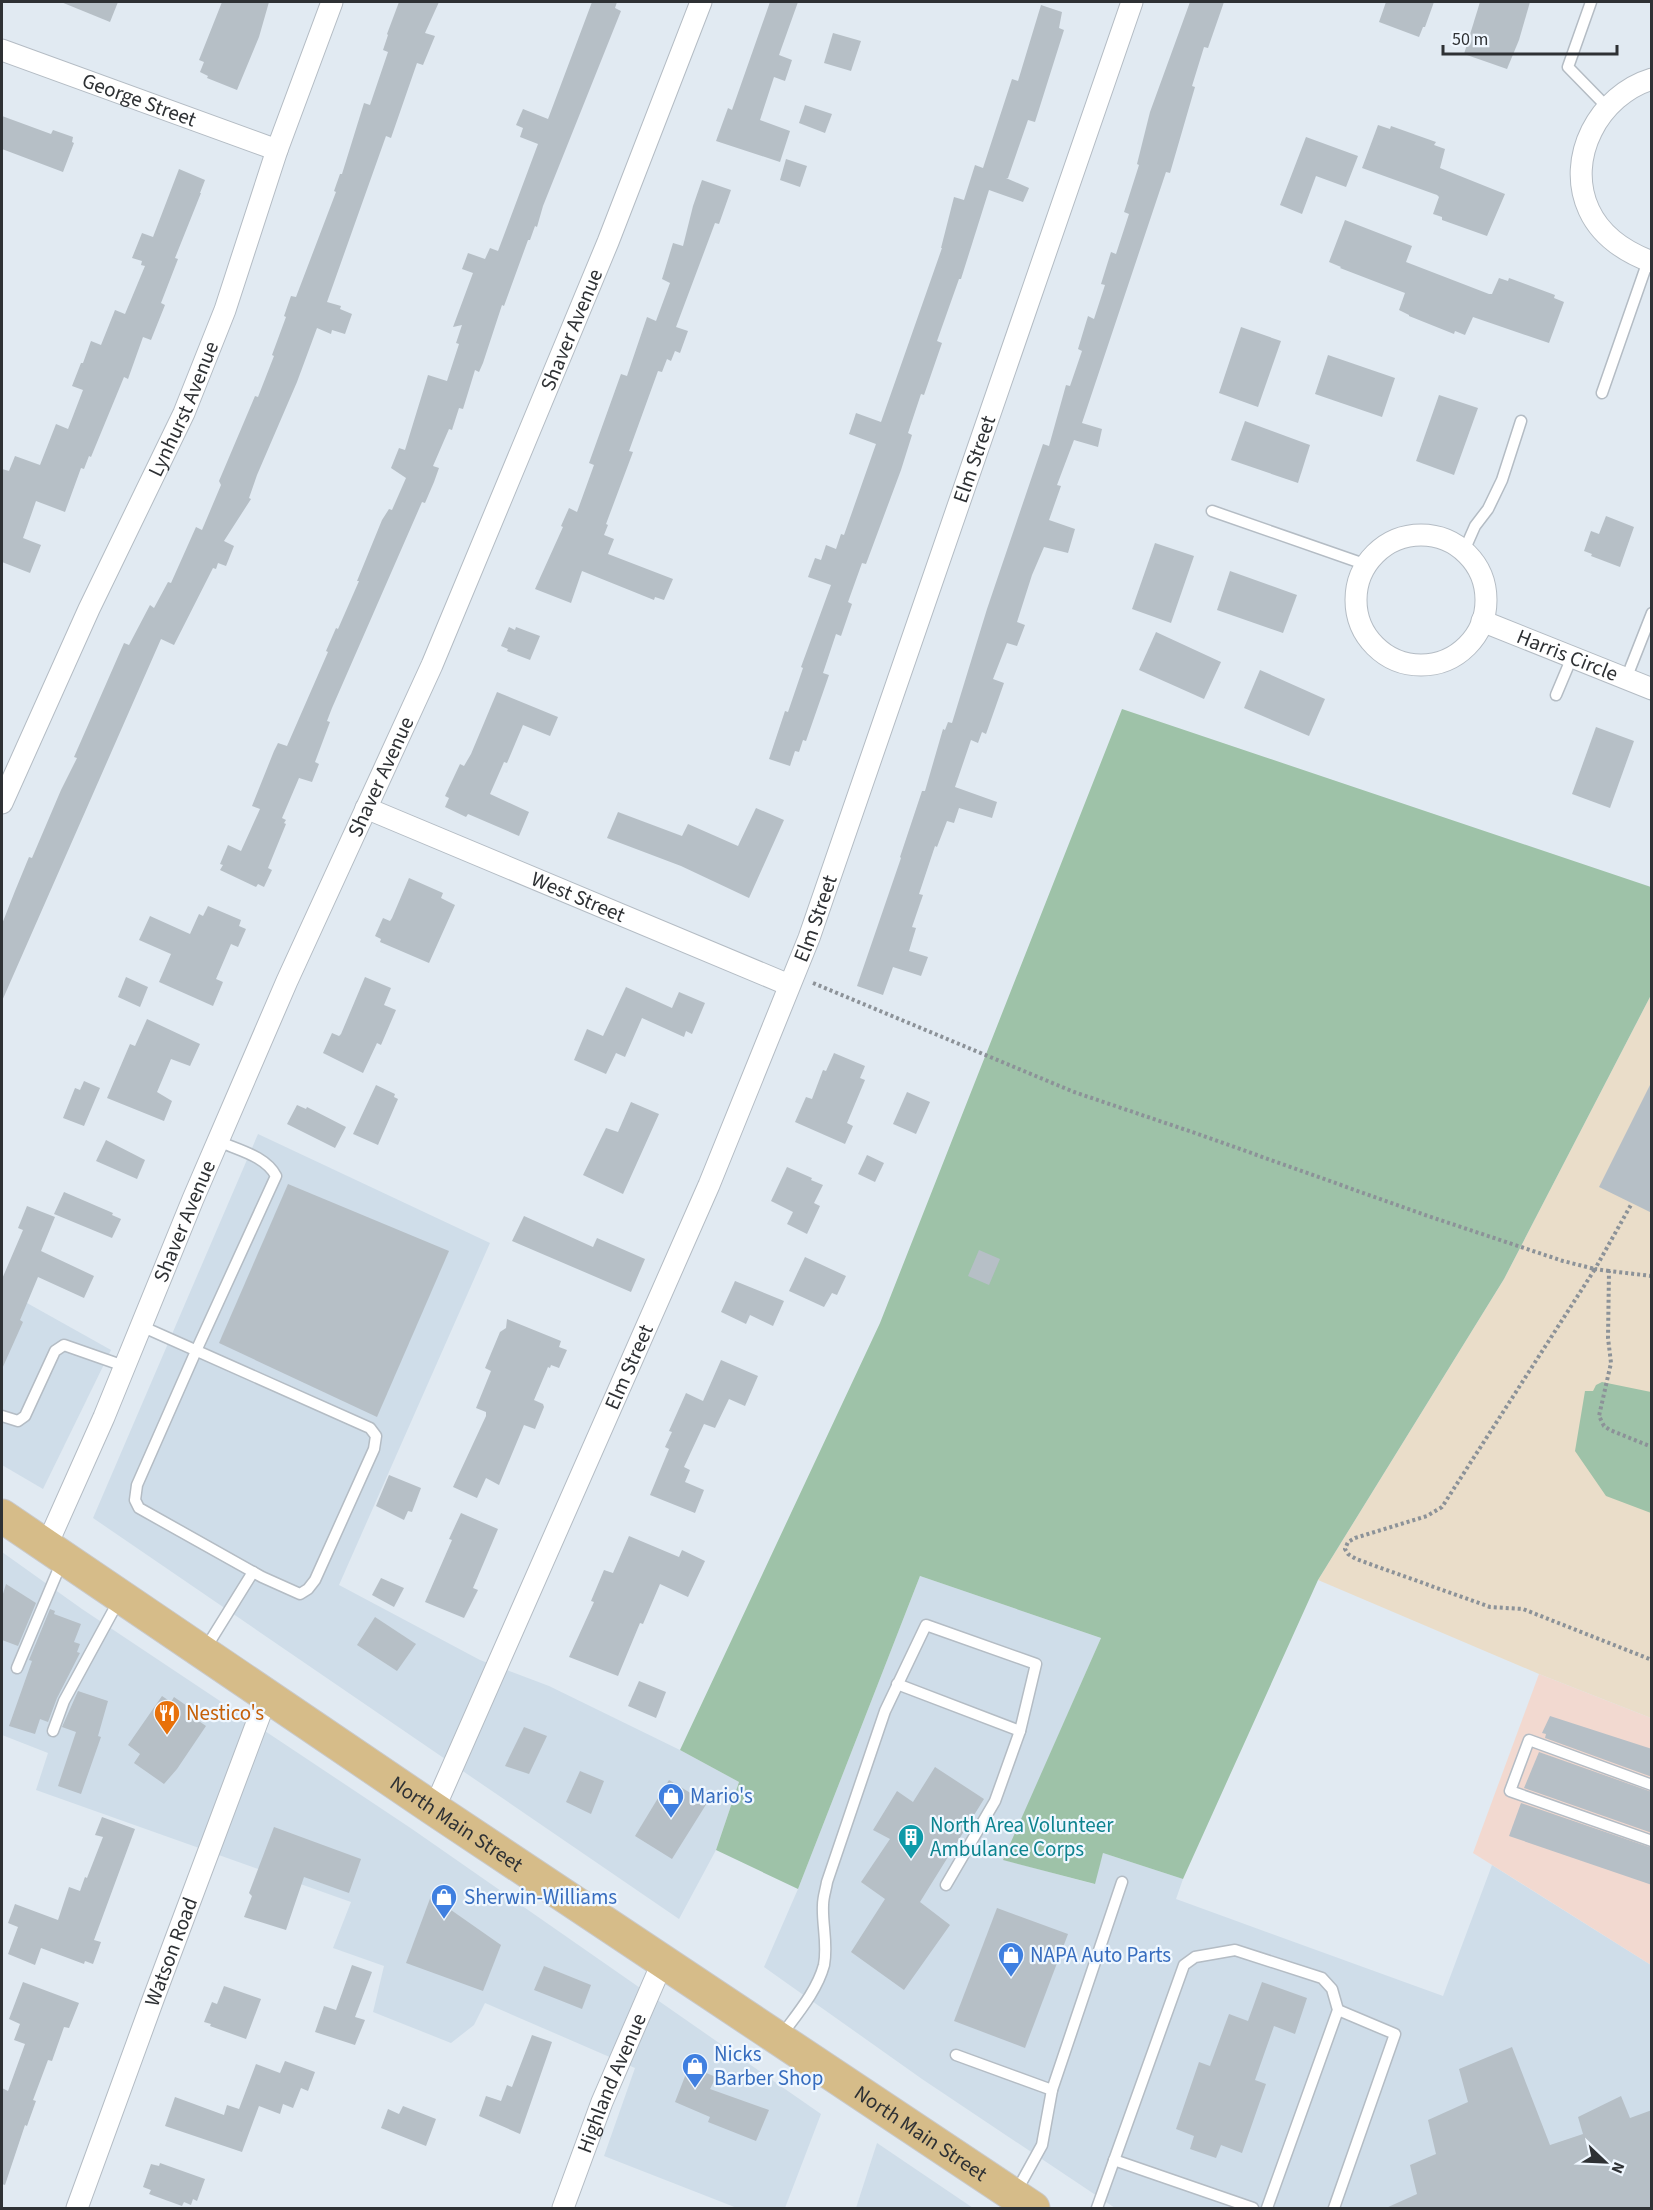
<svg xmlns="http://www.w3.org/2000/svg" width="1653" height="2210" font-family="'Source Sans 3',sans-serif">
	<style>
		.built { fill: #cfdde9 }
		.industrial { fill: #f2d9d0 }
		.education { fill: #eaddc9 }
		.green { fill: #9ec2a8 }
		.building { fill: #b6bfc6 }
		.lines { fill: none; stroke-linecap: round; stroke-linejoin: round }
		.service-casing { stroke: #b4bcc4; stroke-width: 13 }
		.minor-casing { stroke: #b4bcc4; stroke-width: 23 }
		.primary-casing { stroke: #c9c9ca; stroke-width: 35 }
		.path { stroke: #8c9298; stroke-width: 4; stroke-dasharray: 3 3; stroke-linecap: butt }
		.service { stroke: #fff; stroke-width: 10 }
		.minor { stroke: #fff; stroke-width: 21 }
		.primary { stroke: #d6bc89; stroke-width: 33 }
		.labels { text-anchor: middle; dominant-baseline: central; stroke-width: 4.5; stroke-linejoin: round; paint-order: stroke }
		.street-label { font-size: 21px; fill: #2e3134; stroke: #eff7ff }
		.food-label { font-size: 21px; fill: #c56008; stroke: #eff7ff; text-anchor: start }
		.shop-label { font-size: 21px; fill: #366cbe; stroke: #eff7ff; text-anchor: start }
		.culture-label { font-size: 21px; fill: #0d838f; stroke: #eff7ff; text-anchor: start }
	</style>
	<rect width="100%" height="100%" fill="#e1eaf2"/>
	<g class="built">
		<polygon points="258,1134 490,1243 339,1585 480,1660 549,1686 680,1750 739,1782 716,1850 679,1919 93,1518"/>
		<polygon points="2,1289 111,1350 43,1489 2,1465"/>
		<polygon points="2,1552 82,1609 412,1829 821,2114 785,2208 737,2208 604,2156 635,2068 485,2003 474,2025 451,2043 373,2012 384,1966 333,1948 351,1902 36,1790 48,1753 2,1735"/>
		<polygon points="920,1576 1101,1638 1004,1860 1094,1884 1103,1853 1183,1879 1176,1899 1443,1996 1492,1865 1651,1965 1651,2208 1115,2208 922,2079 764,1967 798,1889"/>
		<polygon points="877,2143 973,2208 856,2208"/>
	</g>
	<polygon class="industrial" points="1539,1674 1651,1718 1651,1965 1473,1853"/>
	<polygon class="education" points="1651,995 1651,1718 1539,1674 1318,1580 1504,1279"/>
	<g class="green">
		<polygon points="1122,709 1651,887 1651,995 1504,1279 1318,1580 1183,1879 1103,1853 1095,1884 1003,1860 1101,1638 920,1576 798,1889 716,1850 739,1782 680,1750 880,1323"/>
		<polygon points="1602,1382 1651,1392 1651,1513 1606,1496 1575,1451 1585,1391 1593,1391 1596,1385"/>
	</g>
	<g class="building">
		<polygon points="61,2 118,2 110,22"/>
		<polygon points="222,2 269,2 259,37 237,90 207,78 208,76 200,72 204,62 199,60"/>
		<polygon points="399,2 439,2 425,33 435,36 423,65 417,63 391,138 386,136 327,302 341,306 340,309 352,314 345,334 332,330 331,334 317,328 297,382 257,475 249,498 251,499 224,541 234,546 226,566 218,563 216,569 213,568 174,645 161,639 2,1001 2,924 15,891 29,857 32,858 61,790 77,758 74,757 124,643 129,645 150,605 154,608 168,582 171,583 196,527 202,530 221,485 219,481 255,396 258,397 274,356 272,355 286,317 284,316 291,296 296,297 336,192 334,191 340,174 342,174 364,103 370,105 388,52 383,50 388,35 387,34"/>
		<polygon points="592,2 617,2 615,8 621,11 543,206 537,227 535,226 530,240 528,240 504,306 502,305 483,363 479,372 475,370 463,409 459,408 452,430 449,429 433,466 439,468 434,482 425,503 422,502 332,708 327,721 330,722 315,762 319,764 312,782 299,778 282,818 286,820 284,823 286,824 268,868 272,870 264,887 258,884 256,887 220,870 223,865 220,864 228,845 241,851 260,809 252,806 274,751 278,743 287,746 328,652 326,651 336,628 338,629 359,581 357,581 382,520 389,509 392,510 406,478 391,468 399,448 405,450 428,375 447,381 459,344 456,343 462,325 453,327 473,273 462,269 468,253 485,259 490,248 498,251 538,144 520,137 523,128 516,125 523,109 548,119"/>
		<polygon points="770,2 798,2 779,55 792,60 785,81 774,77 760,120 790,131 780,162 716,141 728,108 732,110"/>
		<polygon points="1190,2 1224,2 1208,48 1204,47 1192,86 1195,87 1170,173 1166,172 1082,423 1102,429 1098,447 1074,440 1057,485 1061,486 1049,520 1075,529 1068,553 1044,547 1032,575 1017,622 1025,625 1017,646 1007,643 993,679 1004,683 986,734 982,732 978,743 971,740 955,787 997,802 992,818 959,808 954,823 947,821 937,847 935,846 919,894 923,895 912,927 916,928 909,951 928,957 921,976 893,967 883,995 857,986 901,858 900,857 922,791 925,791 943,729 945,730 948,722 952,723 987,609 1043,444 1049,446 1066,385 1070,386 1082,351 1078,349 1088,316 1094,319 1105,285 1101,284 1111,252 1116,254 1129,214 1124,212 1139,165 1137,164 1150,112"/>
		<polygon points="1386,2 1434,2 1425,27 1423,27 1419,37 1379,22"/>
		<polygon points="1480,2 1530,2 1519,40 1507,69 1464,54"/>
		<polygon points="1041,5 1062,12 1059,28 1064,30 1035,122 1028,120 1008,178 1006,178 1029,188 1023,202 989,190 961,279 959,279 937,341 942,343 924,395 921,394 908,433 912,435 901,470 866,564 862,563 848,602 852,604 841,636 836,634 823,673 829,675 806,741 803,740 799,752 795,751 790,766 769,759 785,711 788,712 803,668 801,667 831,585 808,577 815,558 821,560 826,545 836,549 841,534 844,535 876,444 849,434 856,413 881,422 942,248 941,248 954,197 964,200 975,165 983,168 1012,79 1018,81"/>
		<polygon points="833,33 861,41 851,71 824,63"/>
		<polygon points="805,105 832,114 825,133 799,123"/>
		<polygon points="2,116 51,134 53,130 73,137 72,142 74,143 63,172 2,149"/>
		<polygon points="1378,125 1390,129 1391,126 1436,142 1434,145 1445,149 1440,168 1505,194 1487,236 1442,220 1442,217 1433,214 1439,197 1437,195 1362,168"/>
		<polygon points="1306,137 1358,156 1346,187 1316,176 1302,214 1280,205"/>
		<polygon points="786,159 807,166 800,187 780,180"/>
		<polygon points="179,169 205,180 200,193 201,193 175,258 178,259 161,303 165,305 151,340 143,337 128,379 124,377 91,457 89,456 84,469 81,468 65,512 36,501 23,538 41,545 30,573 2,562 2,469 9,471 15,456 40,465 56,424 68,429 83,390 72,386 81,363 83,363 91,341 101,345 115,310 125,314 145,266 141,265 142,261 132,258 142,233 153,237"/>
		<polygon points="702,180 731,190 719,224 715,223 676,327 688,331 680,353 675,351 671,361 667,359 662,372 658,371 629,451 633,452 606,524 608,525 604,535 614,539 608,554 673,579 664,600 655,597 654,600 582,571 571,603 535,589 563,527 561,526 569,508 577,512 594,465 589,463 621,374 627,376 647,317 656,321 670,283 662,279 673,243 683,246 693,206"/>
		<polygon points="1345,220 1412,246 1406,262 1489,294 1492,294 1499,278 1508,281 1509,278 1555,295 1554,298 1564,302 1549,343 1473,317 1465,335 1455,331 1454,334 1409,316 1409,315 1399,310 1405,293 1340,268 1341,267 1329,262"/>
		<polygon points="1241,327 1281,341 1258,407 1219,393"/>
		<polygon points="1328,355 1395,378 1382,417 1315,394"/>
		<polygon points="1439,395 1478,408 1454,475 1416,461"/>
		<polygon points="1245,421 1310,445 1298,483 1231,460"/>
		<polygon points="1606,516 1634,527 1620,567 1591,556 1592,554 1584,551 1591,531 1599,534"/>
		<polygon points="1155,543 1194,556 1171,623 1132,609"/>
		<polygon points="1230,571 1297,595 1283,633 1217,610"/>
		<polygon points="509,627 515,630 516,627 540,636 530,660 507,651 508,649 501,646"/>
		<polygon points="1156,632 1221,662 1204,699 1139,670"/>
		<polygon points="1260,670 1325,699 1309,736 1244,708"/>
		<polygon points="497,692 558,717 550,736 523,725 507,763 504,762 490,794 529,812 519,836 468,814 466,817 445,807 449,798 445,796 460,764 464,766 471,754"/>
		<polygon points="1596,727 1634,741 1610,808 1572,794"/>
		<polygon points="756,808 784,820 749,898 681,866 607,838 618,812 682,836 688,824 738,846"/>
		<polygon points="409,878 443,893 441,898 455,905 429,963 380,942 381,939 375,936 383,918 390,921 392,918"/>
		<polygon points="208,906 241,920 239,926 246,929 238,947 231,944 216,979 223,982 213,1006 159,982 171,954 139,940 150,916 190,934 199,914 203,916"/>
		<polygon points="126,977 148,987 140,1007 118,997"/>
		<polygon points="365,977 391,988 384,1005 396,1010 381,1045 377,1043 363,1073 323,1053 332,1033 339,1036 341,1034"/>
		<polygon points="626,987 672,1008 679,992 705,1003 692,1034 686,1031 684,1037 642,1018 625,1057 616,1053 606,1074 574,1060 587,1029 603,1036"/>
		<polygon points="147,1019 200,1044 190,1066 171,1059 157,1092 172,1101 164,1121 107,1098 130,1044 135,1046"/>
		<polygon points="834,1053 865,1066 860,1078 865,1080 847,1123 853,1126 845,1144 795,1122 806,1097 812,1099 823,1070 826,1071"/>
		<polygon points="84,1081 100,1088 84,1126 63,1118 75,1088 80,1090"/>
		<polygon points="1652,1081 1652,1213 1599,1187"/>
		<polygon points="376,1085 395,1094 394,1097 398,1099 378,1145 353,1134"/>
		<polygon points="907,1092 930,1102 916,1134 893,1124"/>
		<polygon points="631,1102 659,1114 623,1194 583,1175 606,1128 618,1132"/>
		<polygon points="297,1105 306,1109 307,1107 346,1127 335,1148 287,1124"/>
		<polygon points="106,1140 145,1160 137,1179 96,1161"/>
		<polygon points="867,1155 884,1163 875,1182 858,1174"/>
		<polygon points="787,1167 812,1178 811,1180 823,1185 814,1203 820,1206 807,1234 787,1224 793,1212 771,1201"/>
		<polygon points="288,1184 449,1251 377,1417 219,1343"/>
		<polygon points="64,1192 113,1213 112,1215 121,1219 112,1238 54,1214"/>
		<polygon points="27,1206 55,1217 41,1251 94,1276 84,1298 38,1277 20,1320 23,1322 2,1369 2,1279 23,1230 18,1228"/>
		<polygon points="524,1216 593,1247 597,1238 645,1259 631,1292 512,1241"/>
		<polygon points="979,1250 1000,1259 989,1285 968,1276"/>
		<polygon points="805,1257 846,1276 837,1295 832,1293 824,1307 789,1291"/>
		<polygon points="735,1281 784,1301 773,1326 750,1315 746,1324 744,1323 721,1312"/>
		<polygon points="507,1319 561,1341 559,1347 567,1350 559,1368 551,1365 550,1368 548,1367 534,1400 543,1404 544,1407 535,1429 524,1425 499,1485 486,1478 477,1498 453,1487 486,1416 486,1412 476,1408 491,1371 485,1368 500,1332 506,1328"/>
		<polygon points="721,1360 758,1376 745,1406 729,1399 715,1428 704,1424 684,1467 690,1470 685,1482 704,1490 695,1513 650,1495 669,1449 665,1447 672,1432 669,1431 686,1393 703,1401"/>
		<polygon points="389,1475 421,1488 412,1512 408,1511 404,1520 376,1506"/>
		<polygon points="461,1513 498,1529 473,1588 478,1590 464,1618 425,1602 452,1540 449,1539"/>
		<polygon points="629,1536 679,1557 682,1550 705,1561 688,1597 660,1584 643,1624 640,1623 618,1676 569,1657 594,1602 591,1601 604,1570 613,1573"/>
		<polygon points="381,1578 404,1588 394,1607 372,1595"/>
		<polygon points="6,1584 36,1603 18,1646 2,1640 2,1597"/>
		<polygon points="50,1609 55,1611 54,1614 81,1624 74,1642 80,1644 77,1652 80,1653 57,1698 48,1722 40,1719 35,1734 9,1726 32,1661 29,1660"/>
		<polygon points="375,1617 416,1644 397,1671 357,1645"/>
		<polygon points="639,1681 666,1692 656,1718 628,1706"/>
		<polygon points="78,1691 108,1701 98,1736 101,1737 81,1794 58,1786 76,1732 62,1727"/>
		<polygon points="162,1696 171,1702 174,1697 193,1710 190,1715 206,1726 177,1769 164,1784 134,1763 140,1754 128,1745"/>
		<polygon points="1550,1716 1652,1749 1652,1777 1545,1738 1546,1734 1542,1733"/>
		<polygon points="524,1727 547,1736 529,1774 505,1766"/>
		<polygon points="1539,1752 1652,1792 1652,1833 1524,1788"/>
		<polygon points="935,1767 984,1799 920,1902 950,1925 904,1990 851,1952 885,1899 861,1882 890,1839 873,1830 897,1791 913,1802"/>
		<polygon points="580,1771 604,1781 591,1814 566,1802"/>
		<polygon points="669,1780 707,1803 672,1859 635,1836"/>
		<polygon points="1521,1803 1652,1848 1652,1885 1509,1836"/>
		<polygon points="102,1817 135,1829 94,1940 101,1942 93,1964 85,1961 84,1964 41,1948 35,1965 8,1954 18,1927 8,1923 15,1904 58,1920 69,1887 80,1891 85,1877 87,1878 103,1837 95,1835"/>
		<polygon points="274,1827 361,1859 349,1893 304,1877 286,1930 244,1917 252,1896 249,1893"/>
		<polygon points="431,1896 501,1945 483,1991 406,1963"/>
		<polygon points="997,1908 1068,1934 1025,2048 954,2021"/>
		<polygon points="352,1965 372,1972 355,2017 365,2020 355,2045 315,2032 324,2006 336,2010"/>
		<polygon points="544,1966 591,1985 582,2009 534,1990"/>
		<polygon points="23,1982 79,2003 69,2028 64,2027 52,2061 48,2060 33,2100 36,2101 27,2126 25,2125 5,2185 2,2184 2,2088 8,2091 25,2044 14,2040 20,2024 9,2019"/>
		<polygon points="1262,1982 1307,1998 1295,2034 1274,2026 1255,2080 1266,2084 1242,2153 1221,2145 1216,2158 1190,2149 1194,2136 1176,2129 1199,2062 1210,2066 1229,2014 1248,2021"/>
		<polygon points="224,1986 261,1999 246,2039 210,2026 211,2024 204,2022 212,2002 217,2004"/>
		<polygon points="532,2035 552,2042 520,2134 479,2116 486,2096 501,2101 507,2085 512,2087"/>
		<polygon points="1512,2047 1550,2145 1583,2134 1578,2117 1621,2096 1630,2118 1652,2110 1652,2208 1386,2208 1417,2194 1410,2165 1436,2154 1428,2120 1468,2102 1459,2069"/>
		<polygon points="285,2061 315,2072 308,2091 301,2088 293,2108 283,2104 280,2114 259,2106 242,2152 165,2126 175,2097 224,2115 227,2105 239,2109 256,2064 280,2073"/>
		<polygon points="689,2066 716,2077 710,2089 769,2110 756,2141 708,2122 710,2117 675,2102"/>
		<polygon points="403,2106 436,2119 426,2146 381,2128 388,2109 399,2114"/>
		<polygon points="160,2163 205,2179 197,2201 193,2199 191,2205 184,2202 182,2206 149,2194 151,2190 143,2187 151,2164 159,2166"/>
	</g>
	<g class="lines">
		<g class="service-casing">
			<g id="service">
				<polyline points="1591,2 1568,67 1607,107"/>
				<polyline points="1602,393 1648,261"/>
				<polyline points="1212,511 1367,565"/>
				<polyline points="1464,551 1475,526 1488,509 1502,480 1521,421"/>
				<polyline points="1626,679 1652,613"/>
				<polyline points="1556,695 1572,657"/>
				<path d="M141 1326 370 1428 376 1436 374 1449 315 1580 308 1589 300 1594 262 1577 139 1508 135 1500 137 1485 196 1351 276 1176C266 1156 238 1150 218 1141"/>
				<polyline points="2,1416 18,1421 25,1416 55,1351 64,1345 124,1366"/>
				<polyline points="204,1651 253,1572"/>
				<polyline points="17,1668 62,1561"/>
				<polyline points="897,1684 1020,1731"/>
				<polyline points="53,1731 64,1701 119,1600"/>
				<polyline points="1652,1785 1529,1740 1510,1791 1652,1841"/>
				<path d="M781 2036C797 2014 817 1991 824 1965 828 1944 822 1925 823 1905 823 1897 826 1889 827 1882L885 1711 926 1625 1036 1664 1020 1731 995 1801 946 1885"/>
				<polyline points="956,2055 1052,2090"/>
				<polyline points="1114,2160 1253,2208"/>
				<polyline points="1016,2192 1042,2145 1052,2090 1122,1882"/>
				<polyline points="1097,2208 1184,1965 1195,1957 1235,1950 1322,1978 1332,1989 1338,2010 1267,2208"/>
				<polyline points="1334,2208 1395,2034 1338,2010"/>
			</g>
		</g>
		<g class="minor-casing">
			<g id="minor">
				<path id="s1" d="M2 50 277 150"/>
				<path d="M1652 79C1599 95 1565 158 1589 210 1601 236 1625 252 1652 262"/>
				<circle cx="1421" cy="600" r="65"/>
				<path id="s2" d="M1482 621 1652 689"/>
				<path id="s3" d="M2 803 89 609 184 413 225 310 277 150 332 2"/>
				<path id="s4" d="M366 808 789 985"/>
				<path id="s5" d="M46 1547 104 1417 193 1199 287 981 432 665 608 242 701 2"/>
				<path id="s6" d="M434 1809 709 1185 809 938 1132 2"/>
				<path id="s7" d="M77 2208 154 1997 267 1696"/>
				<path id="s8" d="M563 2208 602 2102 663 1961"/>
			</g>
		</g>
		<g class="primary-casing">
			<g id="primary">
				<path id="s9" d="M2 1516 434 1809 1033 2208"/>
			</g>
		</g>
		<g class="path">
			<polyline points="813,983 1074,1092 1198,1134 1425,1215 1563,1261 1595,1269 1442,1507 1427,1516 1355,1538 1348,1542 1345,1549 1348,1554 1356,1559 1490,1607 1523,1609 1652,1660"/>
			<polyline points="1609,1271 1595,1269 1632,1203"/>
			<polyline points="1652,1276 1609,1271 1608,1338 1611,1363 1599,1416 1604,1426 1610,1430 1652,1447"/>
		</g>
		<use href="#service" class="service"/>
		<use href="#minor" class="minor"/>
		<use href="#primary" class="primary"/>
	</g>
	<defs>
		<g id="restaurant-pin" transform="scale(1.35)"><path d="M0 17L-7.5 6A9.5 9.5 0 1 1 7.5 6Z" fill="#e8710a" stroke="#eff7ff"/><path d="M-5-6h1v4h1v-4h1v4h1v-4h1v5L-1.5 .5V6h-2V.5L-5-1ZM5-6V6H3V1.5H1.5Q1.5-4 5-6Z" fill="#fff"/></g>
		<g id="shop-pin" transform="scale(1.35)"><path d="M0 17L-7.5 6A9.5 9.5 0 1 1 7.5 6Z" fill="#3f7fe0" stroke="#eff7ff"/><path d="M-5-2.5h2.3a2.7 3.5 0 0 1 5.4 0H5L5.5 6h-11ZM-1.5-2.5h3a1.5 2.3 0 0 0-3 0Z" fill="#fff"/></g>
		<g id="building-pin" transform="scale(1.35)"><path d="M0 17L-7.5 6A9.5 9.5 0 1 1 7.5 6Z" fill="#0f9aa8" stroke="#eff7ff"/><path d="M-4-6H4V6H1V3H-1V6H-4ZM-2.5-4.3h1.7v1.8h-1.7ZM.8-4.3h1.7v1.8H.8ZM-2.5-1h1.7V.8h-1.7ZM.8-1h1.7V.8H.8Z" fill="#fff"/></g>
	</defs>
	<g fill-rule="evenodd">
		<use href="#restaurant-pin" x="167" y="1713"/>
		<use href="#shop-pin" x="671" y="1796"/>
		<use href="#building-pin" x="911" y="1837"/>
		<use href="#shop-pin" x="444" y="1897"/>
		<use href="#shop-pin" x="1011" y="1955"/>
		<use href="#shop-pin" x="695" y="2066"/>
	</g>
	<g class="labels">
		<g class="street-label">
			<text stroke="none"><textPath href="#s1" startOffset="146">George Street</textPath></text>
			<text stroke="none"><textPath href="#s5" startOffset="1326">Shaver Avenue</textPath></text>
			<text stroke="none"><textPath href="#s3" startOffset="434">Lynhurst Avenue</textPath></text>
			<text stroke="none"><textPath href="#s6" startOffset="1455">Elm Street</textPath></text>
			<text stroke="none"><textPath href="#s2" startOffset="92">Harris Circle</textPath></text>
			<text stroke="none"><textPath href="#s5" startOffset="840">Shaver Avenue</textPath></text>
			<text stroke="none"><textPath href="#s4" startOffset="230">West Street</textPath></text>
			<text stroke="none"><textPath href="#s6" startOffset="969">Elm Street</textPath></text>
			<text stroke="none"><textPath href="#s5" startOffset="354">Shaver Avenue</textPath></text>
			<text stroke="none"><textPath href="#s6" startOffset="483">Elm Street</textPath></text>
			<text stroke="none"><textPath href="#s9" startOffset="549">North Main Street</textPath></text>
			<text stroke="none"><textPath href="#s7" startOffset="273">Watson Road</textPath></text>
			<text stroke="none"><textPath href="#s8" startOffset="134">Highland Avenue</textPath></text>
			<text stroke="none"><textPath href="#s9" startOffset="1107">North Main Street</textPath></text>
		</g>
		<g class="food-label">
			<text x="186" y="1713">Nestico's</text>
		</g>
		<g class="shop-label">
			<text x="690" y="1796">Mario's</text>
			<text x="464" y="1897">Sherwin-Williams</text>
			<text x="1030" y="1955">NAPA Auto Parts</text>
			<text x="714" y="2054">Nicks<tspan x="714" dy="24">Barber Shop</tspan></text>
		</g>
		<g class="culture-label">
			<text x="930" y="1825">North Area Volunteer<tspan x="930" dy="24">Ambulance Corps</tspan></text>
		</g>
	</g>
	<rect width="1653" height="2210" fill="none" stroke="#2e3134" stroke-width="6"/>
	<g transform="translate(1605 2162) rotate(113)" stroke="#eff7ff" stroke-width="4.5" paint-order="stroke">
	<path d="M0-4.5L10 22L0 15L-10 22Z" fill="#2e3134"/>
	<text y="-9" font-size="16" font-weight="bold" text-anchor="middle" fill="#2e3134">N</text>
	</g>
	<path d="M1443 45v9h174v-9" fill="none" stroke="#2e3134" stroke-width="3"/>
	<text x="1452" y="45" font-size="18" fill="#2e3134" stroke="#eff7ff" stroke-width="4.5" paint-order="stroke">50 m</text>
</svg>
